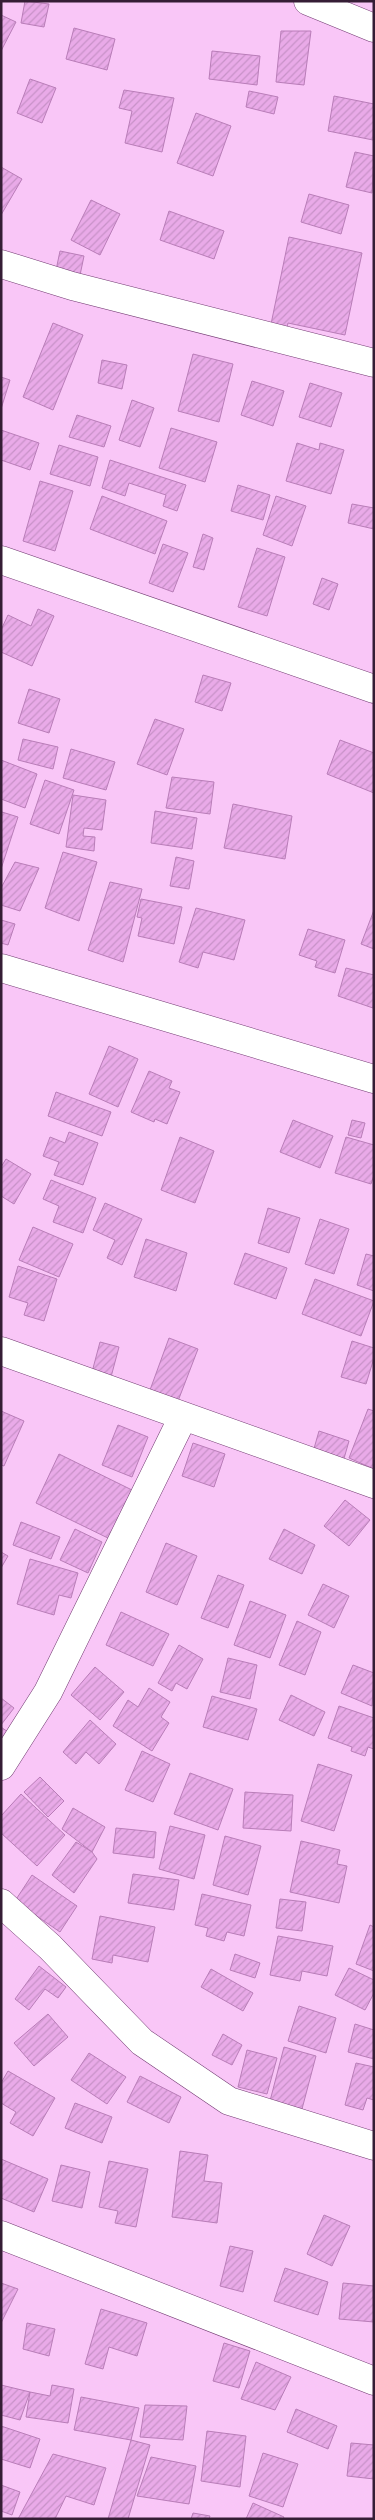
<svg xmlns="http://www.w3.org/2000/svg" width="375" height="2520" font-family="'Public Sans',sans-serif">
	<style>
		.building { fill: url(#building-hatch); stroke: #b97db8 }
		.lines { fill: none; stroke-linecap: round; stroke-linejoin: round }
		.minor-casing { stroke: #723b72; stroke-width: 29 }
		.minor { stroke: #fff; stroke-width: 28 }
	</style>
	<defs>
		<pattern id="building-hatch" width="6" height="6" patternUnits="userSpaceOnUse" patternTransform="scale(1.25)"><rect width="6" height="6" fill="#e9aae8"/><path d="M-1 1l2-2M0 6l6-6M5 7l2-2" fill="none" stroke="#c892c8"/></pattern>
	</defs>
	<rect width="100%" height="100%" fill="#f9c6f7"/>
	<g class="building">
		<polygon points="25,1 49,4 44,27 21,23"/>
		<polygon points="1,15 16,22 1,51"/>
		<polygon points="74,28 115,39 107,70 66,59"/>
		<polygon points="281,31 311,31 304,85 276,82"/>
		<polygon points="212,51 260,56 257,85 209,79"/>
		<polygon points="30,79 56,88 42,123 17,113"/>
		<polygon points="124,90 174,98 162,152 125,143 132,111 119,108"/>
		<polygon points="249,91 278,97 274,114 246,107"/>
		<polygon points="334,96 374,104 373,140 328,131"/>
		<polygon points="196,113 231,126 213,176 177,163"/>
		<polygon points="355,152 374,156 372,193 346,187"/>
		<polygon points="1,167 22,179 1,215"/>
		<polygon points="309,194 349,205 341,234 301,222"/>
		<polygon points="91,200 120,214 100,255 71,240"/>
		<polygon points="169,211 224,231 214,259 160,240"/>
		<polygon points="289,237 362,253 345,335 288,323 286,332 270,329"/>
		<polygon points="60,251 84,256 79,280 55,275"/>
		<polygon points="53,323 83,335 53,410 23,397"/>
		<polygon points="193,354 233,364 219,422 178,411"/>
		<polygon points="102,360 127,365 122,389 98,383"/>
		<polygon points="1,377 10,380 1,409"/>
		<polygon points="252,381 284,391 273,426 241,415"/>
		<polygon points="310,383 342,393 331,427 299,417"/>
		<polygon points="132,400 154,408 140,447 119,440"/>
		<polygon points="77,415 111,426 104,447 69,437"/>
		<polygon points="171,428 217,442 205,482 159,468"/>
		<polygon points="1,430 39,443 30,470 1,460"/>
		<polygon points="297,443 319,450 320,443 344,450 331,494 286,481"/>
		<polygon points="59,445 98,457 90,486 50,474"/>
		<polygon points="110,460 186,485 177,511 163,506 166,495 129,483 125,496 102,488"/>
		<polygon points="40,481 73,491 55,551 23,541"/>
		<polygon points="238,485 270,495 263,520 231,511"/>
		<polygon points="102,496 167,521 155,554 90,529"/>
		<polygon points="276,496 306,506 292,546 263,535"/>
		<polygon points="352,504 374,508 374,529 348,523"/>
		<polygon points="203,534 213,538 204,570 193,567"/>
		<polygon points="163,544 188,553 173,592 149,583"/>
		<polygon points="257,548 285,557 267,616 238,607"/>
		<polygon points="322,578 338,584 329,610 313,604"/>
		<polygon points="38,609 54,616 32,666 1,652 1,630 8,615 31,626"/>
		<polygon points="203,675 231,683 222,711 195,702"/>
		<polygon points="29,689 60,699 49,733 18,723"/>
		<polygon points="155,719 184,729 167,775 137,764"/>
		<polygon points="23,739 58,747 53,769 18,760"/>
		<polygon points="340,740 374,753 374,793 327,774"/>
		<polygon points="71,749 115,762 106,790 63,778"/>
		<polygon points="1,760 37,774 25,808 1,799"/>
		<polygon points="172,777 214,782 210,814 166,808"/>
		<polygon points="45,780 74,790 59,834 30,824"/>
		<polygon points="73,795 106,800 102,830 84,828 83,836 95,837 94,851 66,847"/>
		<polygon points="233,804 292,816 285,859 224,848"/>
		<polygon points="155,811 197,818 192,849 151,843"/>
		<polygon points="2,812 18,817 1,869 1,815"/>
		<polygon points="63,852 97,862 79,921 45,908"/>
		<polygon points="176,857 194,861 189,889 170,886"/>
		<polygon points="15,862 39,868 20,911 1,905 1,888"/>
		<polygon points="110,882 142,889 123,962 88,950"/>
		<polygon points="141,899 182,907 174,944 138,936 142,918 137,917"/>
		<polygon points="196,908 245,920 234,960 203,952 198,968 179,962"/>
		<polygon points="374,910 374,949 361,944"/>
		<polygon points="1,920 15,924 8,945 1,943"/>
		<polygon points="308,929 345,940 335,973 315,967 317,961 299,955"/>
		<polygon points="346,968 374,975 373,1008 338,996"/>
		<polygon points="109,1046 138,1059 118,1107 89,1094"/>
		<polygon points="149,1071 172,1081 169,1088 180,1092 167,1124 155,1119 154,1122 131,1112"/>
		<polygon points="56,1092 111,1112 102,1136 48,1116"/>
		<polygon points="293,1120 333,1136 320,1168 280,1152"/>
		<polygon points="352,1120 365,1123 361,1138 348,1135"/>
		<polygon points="69,1132 98,1143 83,1185 54,1175 59,1162 43,1156 50,1137 65,1143"/>
		<polygon points="180,1137 214,1151 195,1203 161,1190"/>
		<polygon points="346,1137 374,1145 374,1175 371,1184 335,1173"/>
		<polygon points="6,1159 31,1174 14,1204 1,1196 1,1167"/>
		<polygon points="51,1180 96,1198 83,1233 53,1222 59,1206 43,1199"/>
		<polygon points="105,1203 142,1219 122,1265 107,1258 115,1240 93,1230"/>
		<polygon points="268,1208 300,1218 289,1253 258,1243"/>
		<polygon points="320,1219 349,1229 334,1274 305,1264"/>
		<polygon points="33,1227 73,1244 59,1277 19,1260"/>
		<polygon points="146,1239 187,1253 176,1291 134,1277"/>
		<polygon points="245,1253 287,1268 276,1299 234,1284"/>
		<polygon points="366,1254 374,1256 374,1291 357,1285"/>
		<polygon points="18,1266 57,1279 44,1321 24,1315 28,1303 9,1297"/>
		<polygon points="315,1279 374,1301 361,1336 302,1314"/>
		<polygon points="169,1338 198,1349 178,1401 150,1390"/>
		<polygon points="352,1341 374,1348 374,1358 366,1384 341,1377"/>
		<polygon points="100,1342 119,1347 111,1377 92,1372"/>
		<polygon points="368,1409 374,1411 374,1469 349,1458"/>
		<polygon points="1,1411 24,1421 4,1466 1,1465"/>
		<polygon points="118,1425 148,1437 132,1477 102,1465"/>
		<polygon points="319,1431 349,1441 343,1462 313,1452"/>
		<polygon points="193,1443 225,1454 214,1487 182,1476"/>
		<polygon points="59,1454 136,1492 112,1540 36,1503"/>
		<polygon points="345,1500 370,1520 349,1546 324,1526"/>
		<polygon points="21,1522 60,1537 51,1559 13,1545"/>
		<polygon points="75,1529 102,1542 88,1573 60,1560"/>
		<polygon points="284,1529 315,1545 302,1574 269,1559"/>
		<polygon points="166,1543 197,1556 177,1605 146,1592"/>
		<polygon points="1,1552 8,1556 1,1568"/>
		<polygon points="30,1559 78,1573 71,1598 59,1595 54,1615 17,1604"/>
		<polygon points="218,1575 244,1585 228,1628 201,1618"/>
		<polygon points="323,1584 349,1596 334,1628 308,1615"/>
		<polygon points="250,1601 286,1615 270,1658 234,1645"/>
		<polygon points="121,1612 169,1634 153,1666 106,1645"/>
		<polygon points="297,1621 321,1632 305,1675 279,1665"/>
		<polygon points="179,1645 203,1659 187,1689 176,1683 172,1691 158,1683"/>
		<polygon points="228,1658 257,1665 250,1699 220,1692"/>
		<polygon points="353,1665 374,1673 372,1706 341,1693"/>
		<polygon points="95,1667 124,1692 100,1720 71,1695"/>
		<polygon points="149,1688 170,1702 161,1717 169,1723 152,1751 113,1726 128,1700 138,1707"/>
		<polygon points="291,1695 325,1712 314,1736 279,1720"/>
		<polygon points="212,1696 257,1709 248,1740 203,1727"/>
		<polygon points="1,1698 14,1708 1,1725"/>
		<polygon points="339,1706 374,1718 374,1749 368,1747 365,1756 351,1751 352,1747 328,1738"/>
		<polygon points="90,1720 116,1744 99,1764 86,1752 76,1764 63,1752"/>
		<polygon points="1,1727 8,1732 1,1741"/>
		<polygon points="142,1751 170,1764 153,1802 125,1790"/>
		<polygon points="318,1764 352,1775 334,1831 301,1821"/>
		<polygon points="190,1773 233,1789 218,1830 174,1814"/>
		<polygon points="40,1777 64,1801 48,1817 24,1792"/>
		<polygon points="245,1792 293,1795 291,1831 243,1828"/>
		<polygon points="21,1794 65,1835 37,1866 1,1833 1,1816"/>
		<polygon points="73,1808 105,1827 92,1852 62,1829"/>
		<polygon points="170,1826 205,1835 194,1879 159,1869"/>
		<polygon points="116,1828 156,1832 154,1858 113,1853"/>
		<polygon points="225,1836 261,1846 248,1895 213,1885"/>
		<polygon points="301,1841 340,1850 337,1864 347,1866 339,1903 290,1892"/>
		<polygon points="76,1842 92,1852 97,1859 74,1893 52,1875"/>
		<polygon points="133,1874 179,1880 174,1910 128,1903"/>
		<polygon points="32,1875 77,1906 60,1932 15,1901"/>
		<polygon points="202,1894 251,1905 244,1936 227,1932 224,1941 206,1936 208,1928 195,1925"/>
		<polygon points="280,1899 306,1902 302,1931 276,1928"/>
		<polygon points="100,1916 155,1927 148,1962 113,1955 112,1963 92,1959"/>
		<polygon points="370,1925 374,1927 374,1971 356,1964"/>
		<polygon points="278,1936 333,1946 327,1976 302,1971 300,1981 270,1975"/>
		<polygon points="235,1954 260,1963 255,1978 230,1970"/>
		<polygon points="39,1966 66,1987 58,1998 45,1989 29,2010 15,1999"/>
		<polygon points="349,1968 374,1980 374,1993 365,2010 335,1995"/>
		<polygon points="211,1969 253,1993 243,2011 201,1987"/>
		<polygon points="299,2006 336,2018 326,2053 288,2041"/>
		<polygon points="48,2014 68,2037 34,2066 14,2043"/>
		<polygon points="355,2024 374,2030 374,2059 348,2052"/>
		<polygon points="223,2034 242,2045 232,2065 212,2055"/>
		<polygon points="284,2047 316,2056 302,2109 270,2101"/>
		<polygon points="247,2050 277,2058 267,2094 238,2087"/>
		<polygon points="89,2053 126,2077 107,2104 71,2080"/>
		<polygon points="356,2063 374,2067 374,2100 367,2098 363,2110 345,2105"/>
		<polygon points="8,2071 55,2098 33,2136 10,2123 16,2112 1,2103 1,2083"/>
		<polygon points="140,2076 181,2097 169,2123 127,2102"/>
		<polygon points="75,2103 112,2117 102,2143 65,2128"/>
		<polygon points="180,2151 208,2155 204,2181 222,2183 217,2223 172,2217"/>
		<polygon points="1,2159 48,2179 34,2212 1,2198"/>
		<polygon points="109,2161 148,2169 136,2227 115,2223 118,2211 99,2207"/>
		<polygon points="61,2165 90,2172 82,2208 52,2201"/>
		<polygon points="324,2215 350,2226 332,2266 307,2254"/>
		<polygon points="230,2246 253,2251 243,2292 220,2286"/>
		<polygon points="285,2268 328,2282 318,2315 274,2301"/>
		<polygon points="1,2283 18,2289 1,2323"/>
		<polygon points="343,2283 374,2286 374,2322 339,2319"/>
		<polygon points="101,2309 147,2323 137,2356 109,2347 103,2369 85,2364"/>
		<polygon points="27,2323 55,2329 49,2356 23,2349"/>
		<polygon points="224,2343 250,2351 239,2388 213,2381"/>
		<polygon points="256,2362 291,2377 275,2410 241,2399"/>
		<polygon points="1,2385 30,2392 20,2420 1,2415"/>
		<polygon points="52,2385 74,2389 68,2423 26,2417 30,2392 50,2396"/>
		<polygon points="81,2397 139,2408 131,2440 74,2430"/>
		<polygon points="145,2405 187,2406 183,2440 140,2437"/>
		<polygon points="296,2409 337,2426 328,2449 287,2432"/>
		<polygon points="1,2426 40,2439 30,2468 1,2459"/>
		<polygon points="207,2431 246,2436 240,2487 201,2481"/>
		<polygon points="131,2440 150,2445 128,2519 108,2519"/>
		<polygon points="351,2443 374,2445 374,2479 347,2476"/>
		<polygon points="263,2453 298,2464 283,2507 249,2496"/>
		<polygon points="53,2454 106,2468 94,2505 66,2496 55,2519 18,2519"/>
		<polygon points="151,2457 196,2466 189,2504 137,2496"/>
		<polygon points="1,2485 20,2492 12,2515 1,2511"/>
		<polygon points="253,2503 284,2517 283,2519 246,2519"/>
		<polygon points="193,2513 210,2516 209,2519 191,2519"/>
	</g>
	<g class="lines">
		<g class="minor-casing">
			<g id="minor">
				<polyline points="308,1 374,28"/>
				<polyline points="1,264 72,286 374,363"/>
				<polyline points="1,560 374,689"/>
				<polyline points="1,968 374,1079"/>
				<polyline points="1,1351 374,1484"/>
				<polyline points="1,1766 48,1692 183,1417"/>
				<polyline points="1,1903 50,1947 142,2042 229,2101 374,2146"/>
				<polyline points="1,2235 374,2381"/>
			</g>
		</g>
		<use href="#minor" class="minor"/>
	</g>
	<rect width="375" height="2520" fill="none" stroke="#351d35" stroke-width="5"/>
</svg>
